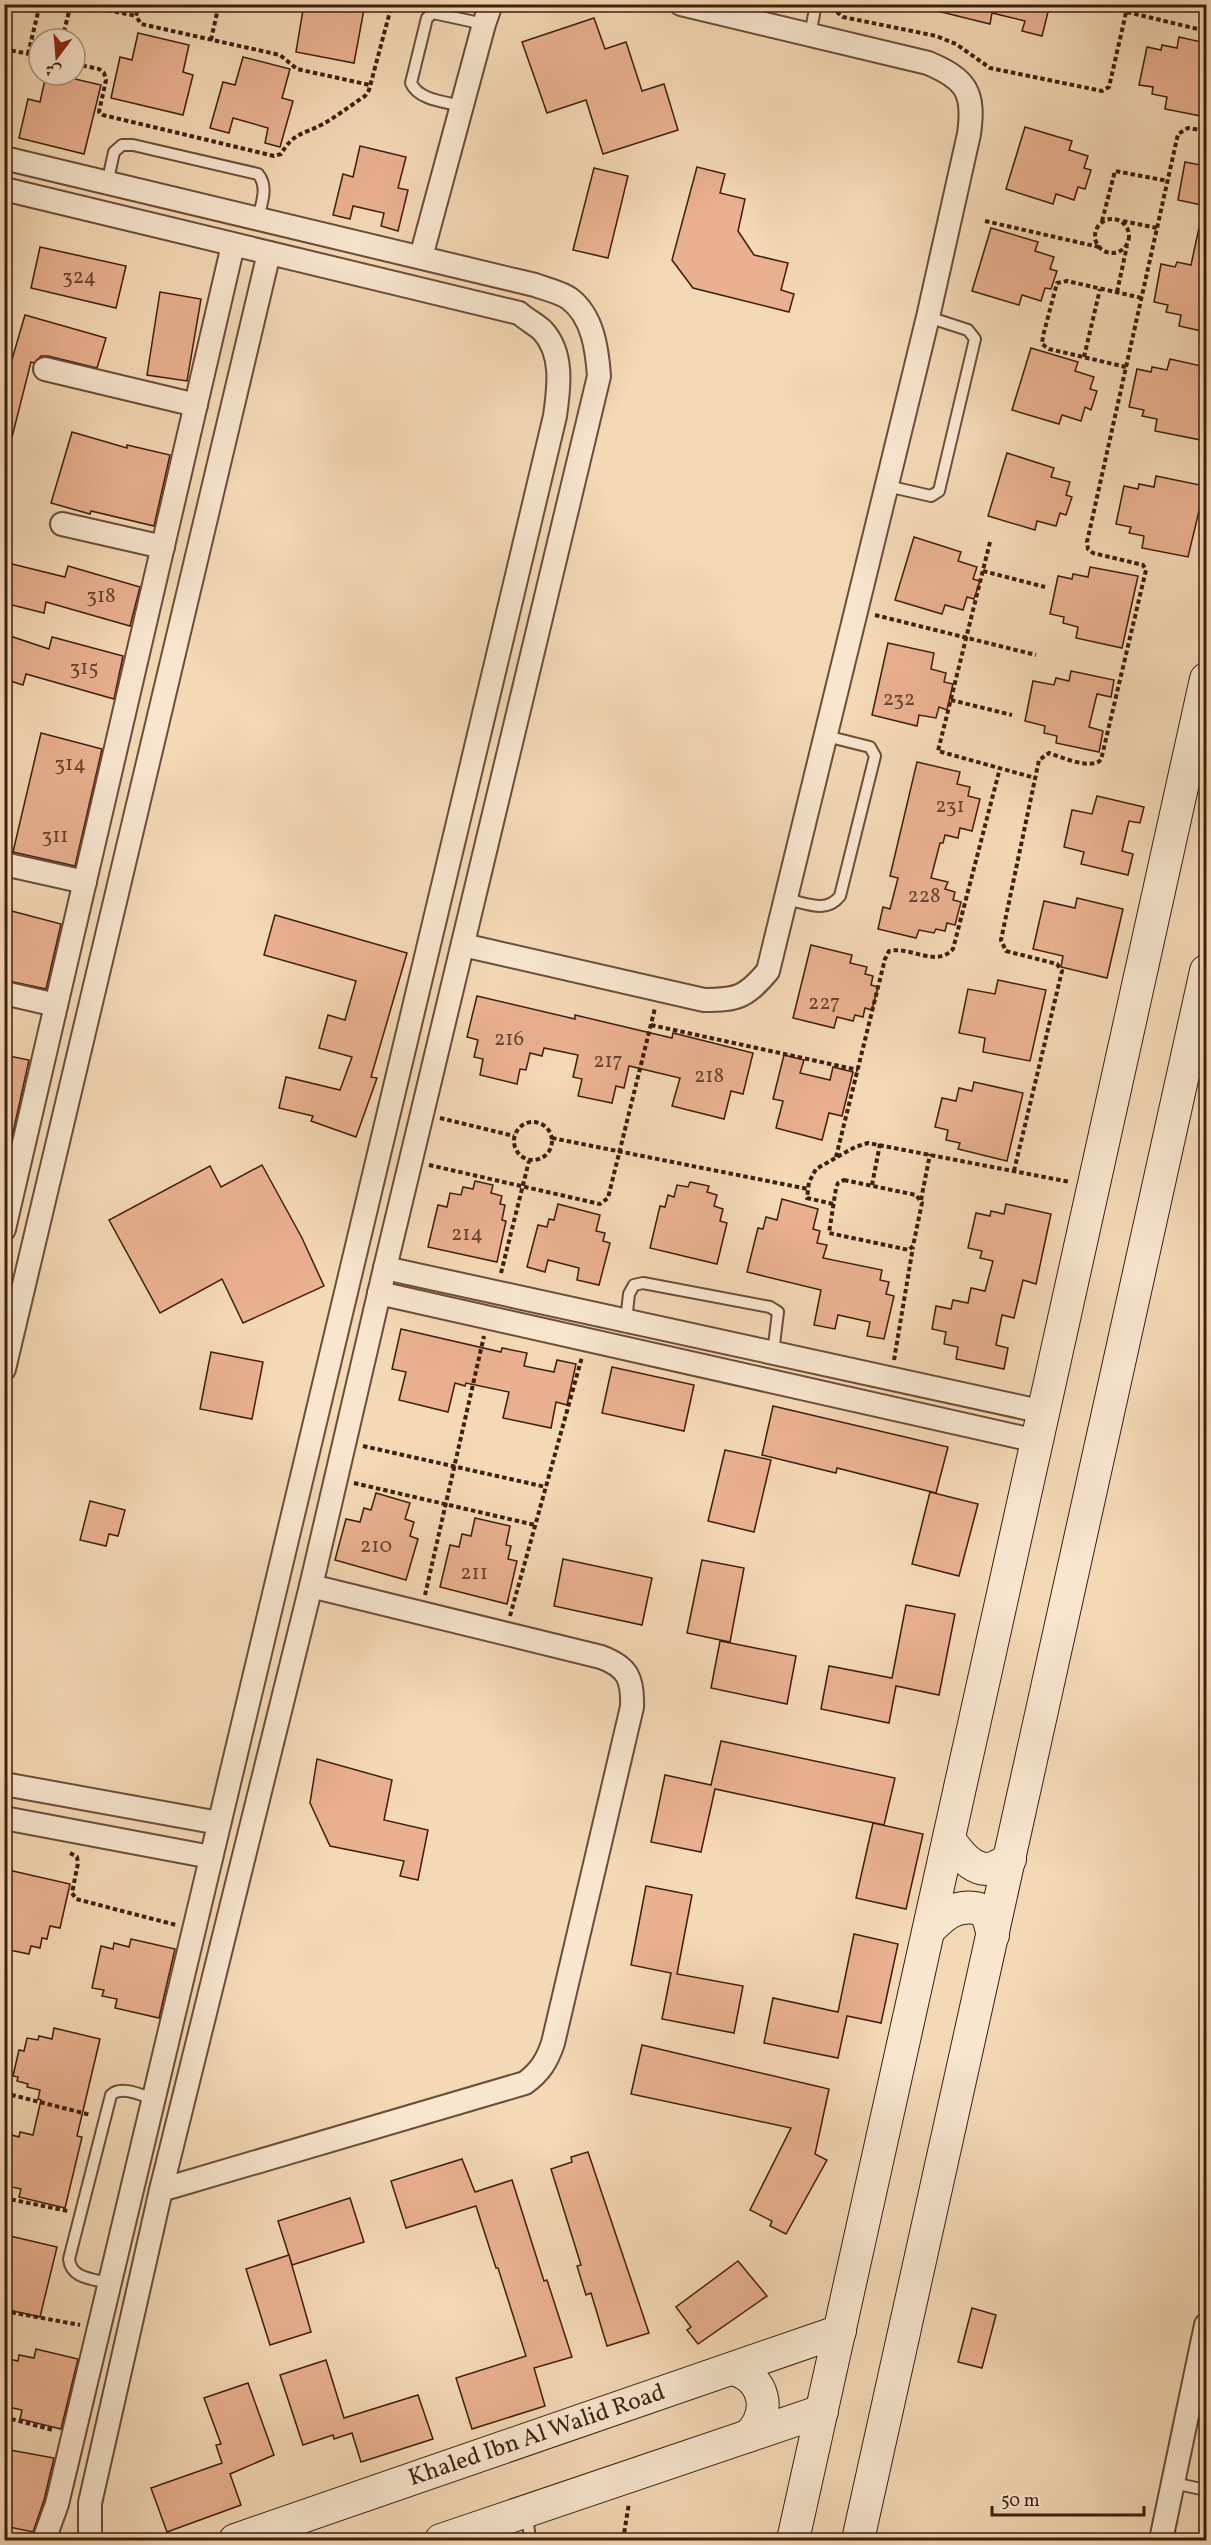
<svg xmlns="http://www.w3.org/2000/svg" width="1211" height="2545" font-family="Vollkorn,Amiri,serif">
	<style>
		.building { fill: #eab190; stroke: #3e1e0e; stroke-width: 1.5 }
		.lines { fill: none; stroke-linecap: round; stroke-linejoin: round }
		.lane-casing { stroke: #6c4d38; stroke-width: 14 }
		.street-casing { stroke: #6c4d38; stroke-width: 26 }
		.secondary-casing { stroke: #3e1e0e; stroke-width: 34 }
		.path { stroke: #3e1e0e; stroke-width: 4; stroke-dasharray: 4.5 3; stroke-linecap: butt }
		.lane { stroke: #f8e6cf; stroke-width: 10 }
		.street { stroke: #f8e6cf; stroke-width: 22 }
		.secondary { stroke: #f8e6cf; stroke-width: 32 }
		.labels { text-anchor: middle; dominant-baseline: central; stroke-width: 6; stroke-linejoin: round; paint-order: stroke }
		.number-label { font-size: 21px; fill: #69432e }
		.street-label { font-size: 24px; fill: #3e1e0e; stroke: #f8e6cf }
	</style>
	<rect width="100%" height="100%" fill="#f4d9b5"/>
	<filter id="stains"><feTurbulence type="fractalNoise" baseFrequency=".00333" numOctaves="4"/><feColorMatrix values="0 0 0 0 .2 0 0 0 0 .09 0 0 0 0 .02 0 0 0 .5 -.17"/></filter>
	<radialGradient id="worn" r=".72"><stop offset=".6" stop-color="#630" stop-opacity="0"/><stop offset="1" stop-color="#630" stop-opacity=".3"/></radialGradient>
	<g class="building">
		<polygon points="304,4 365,4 354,63 296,52"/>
		<polygon points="938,4 1050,4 1042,36 1022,31 1025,21 992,13 990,24 937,11"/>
		<polygon points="594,18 605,49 626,42 642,91 664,84 678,130 603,154 586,100 547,113 522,42"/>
		<polygon points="138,33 189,45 183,72 193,75 183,115 111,98 120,57 132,60"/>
		<polygon points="1179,37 1206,43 1206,72 1202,95 1206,96 1206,117 1165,109 1167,97 1152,94 1153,87 1139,85 1147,47 1161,50 1162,45 1177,48"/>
		<polygon points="243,57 290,69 282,98 293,101 280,147 265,143 268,128 233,118 229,133 210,128 223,82 235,85"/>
		<polygon points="46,75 58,75 101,85 84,154 19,138 28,99 40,102"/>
		<polygon points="1025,127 1072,141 1069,150 1088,156 1084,168 1091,170 1085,189 1078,187 1074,200 1056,194 1053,204 1006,189"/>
		<polygon points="360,146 406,157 398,188 408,190 398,231 381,226 384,213 353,206 350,219 333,215 343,174 353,177"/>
		<polygon points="1185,162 1206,166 1206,206 1178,200"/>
		<polygon points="697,167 725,174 720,193 745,199 738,231 754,255 788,263 781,290 794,294 789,312 693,288 672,260"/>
		<polygon points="594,168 628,176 608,258 573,250"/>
		<polygon points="991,228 1038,242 1035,251 1054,257 1050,269 1057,271 1051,289 1045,288 1041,301 1022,295 1019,305 972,291"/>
		<polygon points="1199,228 1206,229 1206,332 1179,326 1181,315 1166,312 1168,305 1154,302 1161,264 1175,267 1177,262 1191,265"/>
		<polygon points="40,247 126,266 116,308 31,288"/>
		<polygon points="160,292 201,299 187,381 147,375"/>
		<polygon points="25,315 106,338 97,368 48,356 41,356 34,363 31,362 10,445 4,445 4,362 11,363"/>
		<polygon points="1031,348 1078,362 1075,371 1094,377 1090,389 1097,391 1091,410 1085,407 1081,421 1062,415 1059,424 1012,410"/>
		<polygon points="1170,359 1206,367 1206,415 1201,440 1155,431 1157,419 1142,416 1144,410 1129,407 1137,369 1151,372 1152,367 1167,370"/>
		<polygon points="72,432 127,448 127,445 170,455 154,526 91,511 90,514 51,503"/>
		<polygon points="1007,453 1054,468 1051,477 1070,482 1066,495 1072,497 1066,515 1060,513 1056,526 1037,521 1035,530 988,516"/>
		<polygon points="1156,476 1205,486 1188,557 1142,548 1144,536 1129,533 1131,527 1116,524 1124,486 1138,489 1139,484 1154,487"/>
		<polygon points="914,537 961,552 958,561 977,567 973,579 980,581 974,599 967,597 963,610 945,605 942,614 895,600"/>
		<polygon points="4,562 65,577 68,566 140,587 130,626 46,602 44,613 4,603"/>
		<polygon points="1090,567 1138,576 1122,648 1076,638 1078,627 1063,623 1064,617 1050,614 1058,576 1072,579 1073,574 1088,577"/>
		<polygon points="4,634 49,649 52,637 123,656 114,699 26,674 23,685 4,679"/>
		<polygon points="888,643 934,653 931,669 946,673 944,682 953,684 947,710 939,707 936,718 919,715 917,726 872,715"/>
		<polygon points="1071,671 1114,680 1111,697 1097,694 1089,727 1103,731 1099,752 1056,743 1057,736 1044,733 1045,726 1025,721 1033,681 1054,685 1056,678 1069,681"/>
		<polygon points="41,733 102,749 75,866 13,852"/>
		<polygon points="917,762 960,772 957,784 970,787 968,796 980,799 972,831 960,828 958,838 945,835 943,843 940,843 931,878 948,882 945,889 955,892 953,900 961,902 955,925 947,923 945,931 936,929 934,933 919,930 916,938 878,929 883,907 890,909 898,878 890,876"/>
		<polygon points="1097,796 1144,807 1140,823 1129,821 1122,851 1133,854 1128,875 1081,864 1084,852 1064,847 1072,810 1092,814"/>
		<polygon points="1077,898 1123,909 1107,978 1061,967 1063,956 1033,949 1044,901 1075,908"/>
		<polygon points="4,909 61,924 46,989 4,980"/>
		<polygon points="275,915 407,953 371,1077 377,1078 356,1137 311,1121 313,1116 279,1108 286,1077 340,1090 352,1057 319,1048 328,1015 345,1020 356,981 264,955"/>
		<polygon points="811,945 852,955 850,963 867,967 865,974 873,976 871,985 878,987 872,1010 865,1008 863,1017 855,1015 853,1021 837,1017 834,1028 793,1018"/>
		<polygon points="998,980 1046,990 1030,1061 983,1052 985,1038 959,1033 968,989 995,994"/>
		<polygon points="477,996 575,1019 575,1015 672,1038 673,1033 753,1053 743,1094 731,1091 724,1119 672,1106 680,1078 629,1066 624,1088 616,1086 612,1103 578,1096 582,1079 573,1077 578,1055 544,1048 542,1056 530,1053 526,1070 520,1069 517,1084 480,1075 483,1059 474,1057 478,1040 467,1037"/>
		<polygon points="4,1055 29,1060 12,1137 4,1136"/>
		<polygon points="784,1055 804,1060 800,1073 830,1080 833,1067 853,1072 842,1116 829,1113 822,1140 776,1128 783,1101 773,1099"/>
		<polygon points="974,1082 1023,1093 1007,1161 958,1149 960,1143 946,1140 948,1130 935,1127 942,1098 956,1101 959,1088 972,1091"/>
		<polygon points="262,1165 302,1238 324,1286 243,1323 222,1279 160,1313 109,1220 210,1166 221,1187"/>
		<polygon points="475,1181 493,1185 491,1193 502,1196 500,1204 505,1205 502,1220 506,1221 497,1262 428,1247 438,1205 447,1207 450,1193 461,1195 463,1187 473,1189"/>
		<polygon points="690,1182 709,1186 707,1192 717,1195 714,1206 723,1209 720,1221 727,1223 717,1264 650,1248 660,1206 665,1207 668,1195 674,1197 677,1185 688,1187"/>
		<polygon points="782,1199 818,1209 813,1229 820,1231 817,1243 827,1245 823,1258 882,1270 880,1280 889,1282 886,1294 894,1296 884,1339 867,1336 870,1322 838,1315 835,1329 814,1325 821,1290 747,1272 758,1228 763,1229 766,1217 777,1220"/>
		<polygon points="558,1204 600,1215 596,1231 605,1233 603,1241 610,1243 599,1285 577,1280 579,1268 548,1260 545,1272 527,1267 538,1225 547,1227 549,1219 554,1220"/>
		<polygon points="1006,1204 1051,1214 1036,1284 1023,1280 1014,1318 1002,1315 996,1345 1008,1348 1004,1369 956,1359 958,1347 944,1344 946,1332 932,1329 936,1306 951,1309 953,1300 968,1303 971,1288 985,1291 993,1261 980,1258 982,1251 968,1248 976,1213 990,1216 991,1211 1004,1214"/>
		<polygon points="401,1329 501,1352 502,1348 527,1353 524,1366 554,1372 557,1360 576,1364 567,1405 556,1402 551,1428 503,1418 509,1392 466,1383 465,1386 455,1383 448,1412 399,1400 406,1372 392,1369"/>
		<polygon points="211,1352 263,1362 252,1419 200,1409"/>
		<polygon points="612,1367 694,1385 684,1431 602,1413"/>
		<polygon points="773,1406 948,1447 936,1493 837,1468 836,1473 762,1455"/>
		<polygon points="725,1450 771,1460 754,1532 708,1521"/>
		<polygon points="930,1492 978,1504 959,1576 912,1564"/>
		<polygon points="376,1493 410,1503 405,1519 414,1522 410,1536 418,1539 406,1580 335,1560 346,1519 360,1522 364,1508 371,1510"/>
		<polygon points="90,1501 125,1510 118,1536 109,1534 106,1546 80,1540"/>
		<polygon points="475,1518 510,1526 506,1545 511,1546 508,1559 517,1561 507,1604 440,1587 450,1545 459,1547 462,1534 471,1536"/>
		<polygon points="563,1559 652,1578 642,1625 554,1606"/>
		<polygon points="702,1560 744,1568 730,1642 687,1633"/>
		<polygon points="906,1605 955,1614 939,1695 896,1686 889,1723 821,1709 829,1666 892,1678"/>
		<polygon points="720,1641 796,1656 787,1704 711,1688"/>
		<polygon points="721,1741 895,1778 884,1825 715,1789 701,1852 651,1842 665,1775 711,1785"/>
		<polygon points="317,1759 392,1780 384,1820 428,1830 418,1880 400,1876 404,1861 330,1846 310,1803"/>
		<polygon points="873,1823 923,1834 906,1909 856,1898"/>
		<polygon points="4,1869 70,1884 60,1928 50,1926 47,1939 42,1938 40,1948 31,1946 29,1954 4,1949"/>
		<polygon points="646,1886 692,1895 677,1974 743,1986 734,2033 662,2019 671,1973 631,1965"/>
		<polygon points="854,1934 898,1944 881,2023 847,2016 838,2058 764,2043 773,1998 838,2012"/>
		<polygon points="131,1939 175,1949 159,2018 115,2008 117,1999 102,1996 104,1990 92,1988 101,1946 113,1949 114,1943 129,1947"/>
		<polygon points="54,2028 100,2039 77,2136 82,2137 65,2208 19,2197 21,2189 8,2186 9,2180 4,2179 4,2140 6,2141 8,2134 19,2137 20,2132 33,2135 41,2100 38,2099 40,2090 27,2087 28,2084 17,2081 18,2077 13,2076 19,2050 24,2051 27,2038 38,2040 39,2036 52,2039"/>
		<polygon points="642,2045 829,2089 815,2154 827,2160 786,2234 770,2226 772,2221 750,2210 791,2128 631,2094"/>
		<polygon points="588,2152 649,2333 607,2346 591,2293 586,2295 577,2266 581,2265 551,2169 572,2162 571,2157"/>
		<polygon points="462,2159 475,2192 512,2180 544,2281 547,2280 572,2357 534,2368 545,2406 472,2429 456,2378 526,2356 498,2268 496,2268 476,2206 406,2228 391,2181"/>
		<polygon points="350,2198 364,2242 292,2265 278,2221"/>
		<polygon points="10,2236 57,2247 40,2317 4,2309 4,2245 8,2246"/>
		<polygon points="289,2255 311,2332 270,2345 246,2269"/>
		<polygon points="738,2261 767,2296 698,2344 687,2330 691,2327 676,2307"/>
		<polygon points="972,2308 996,2315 982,2368 958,2362"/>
		<polygon points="36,2349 78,2359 61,2429 20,2419 22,2410 8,2407 10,2401 4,2399 4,2358 18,2361 19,2355 34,2358"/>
		<polygon points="326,2360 344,2418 418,2395 433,2439 361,2462 352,2433 334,2439 333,2435 303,2445 280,2375"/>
		<polygon points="248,2383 274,2455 230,2474 241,2505 167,2532 151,2488 222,2463 216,2445 221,2444 204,2398"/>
		<polygon points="10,2450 54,2458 44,2500 33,2532 4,2526 4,2460 8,2461"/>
	</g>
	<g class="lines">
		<g class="lane-casing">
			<g id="lane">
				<polyline points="810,35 816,4"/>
				<path d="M462 106C446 102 418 100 411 83L427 18 433 13 484 24"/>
				<path d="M107 184 114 152 122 145H133L258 174C269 187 261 204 258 219"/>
				<polyline points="887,486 931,496 939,491 975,339 968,330 928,317"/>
				<path d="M786 899C806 903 826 914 840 896L875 756 870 747 826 736"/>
				<polyline points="626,1321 629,1294 634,1285 643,1283 770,1307 778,1312 773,1353"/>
				<path d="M109 2283C93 2279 71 2279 69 2259L111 2095C121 2085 141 2095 153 2099"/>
				<polyline points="1173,2483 1206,2490"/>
				<polyline points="527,2514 530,2540"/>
			</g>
		</g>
		<g class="street-casing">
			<g id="street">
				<path d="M4 158 535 285C545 289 561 292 570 299 593 317 597 349 599 376L385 1268 311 1586 161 2190 90 2503V2540"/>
				<path d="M4 189 519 313C526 319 535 324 542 330 564 353 559 388 555 416L57 2504 44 2540"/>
				<polyline points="421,257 484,24 491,4"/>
				<polyline points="45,369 196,405"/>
				<polyline points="62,524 163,547"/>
				<polyline points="4,864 85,882"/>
				<path d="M463 945 704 1000C738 1000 746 997 768 971L928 317 969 134C975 92 966 79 928 63L681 4"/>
				<polyline points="4,993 56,1005"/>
				<polyline points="4,1229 233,245"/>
				<polyline points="385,1268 1044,1412"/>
				<polyline points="379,1293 1037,1441"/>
				<polyline points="4,1369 269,253"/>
				<polyline points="4,1784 219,1823"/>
				<polyline points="4,1818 211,1857"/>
				<path d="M161 2190 525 2083C540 2072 547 2061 553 2043L632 1707C633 1679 628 1667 601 1657L311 1586"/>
				<polyline points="1161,2540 1206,2325"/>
			</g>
		</g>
		<g class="secondary-casing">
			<g id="secondary">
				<path d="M949 1839C957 1851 971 1869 987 1869 994 1869 1003 1863 1010 1859"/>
				<path d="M929 1930C943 1916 954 1905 975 1908 980 1909 985 1911 987 1916 990 1921 991 1929 993 1935"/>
				<path d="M732 2369C765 2377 773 2413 748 2436"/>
				<polyline points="235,2540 840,2331"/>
				<polyline points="441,2540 822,2411"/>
				<polyline points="793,2540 1206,679"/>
				<polyline points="858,2540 1206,971"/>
			</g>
		</g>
		<g class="path">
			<polyline points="78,4 136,16"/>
			<polyline points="139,4 136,16 141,24 280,55 297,69 370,85"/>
			<polyline points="836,4 838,13 843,17 936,36 956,44 990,68 1102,91 1109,87 1128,4"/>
			<polyline points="1127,12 1206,31"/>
			<polyline points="62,39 71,4"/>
			<polyline points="211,40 219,4"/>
			<polyline points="4,49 39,56"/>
			<polyline points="28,54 40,4"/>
			<path d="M75 64 99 69 104 73 106 80 99 112 103 115 274 156 281 154C293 133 302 135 321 125 336 117 350 106 365 96L369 90 392 4"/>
			<circle cx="1112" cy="236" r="17"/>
			<polyline points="985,221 1099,247"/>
			<polyline points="1102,221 1115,171 1168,181"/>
			<polyline points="1123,221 1157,228"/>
			<polyline points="1117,292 1127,246"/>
			<polyline points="1084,357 1100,289"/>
			<polyline points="1126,367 1049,349 1042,344 1043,336 1057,283 1067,281 1142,298"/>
			<polyline points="990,542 938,751 1035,778"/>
			<polyline points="983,571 1045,587"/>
			<polyline points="875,615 1036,655"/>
			<polyline points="951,700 1012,715"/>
			<polyline points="651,1025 858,1070"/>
			<polyline points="440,1118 514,1136"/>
			<circle cx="533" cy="1141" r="19"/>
			<polyline points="552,1138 808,1189"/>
			<path d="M836 1157 885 959 889 951C911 946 936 968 953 949L1000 768"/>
			<polyline points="429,1165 600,1204 608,1198 655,1008"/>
			<path d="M1014 1171 1062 971 1057 964 1006 951 1001 940 1039 760 1049 753C1062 757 1089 770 1101 760L1146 570 1143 565 1093 553 1088 549 1087 542 1178 134 1188 128 1206 131"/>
			<polygon points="844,1180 916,1195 922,1203 913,1246 909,1250 829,1233 836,1188 838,1183"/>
			<polyline points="872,1185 880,1144"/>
			<polyline points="921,1200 930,1154"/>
			<polyline points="833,1204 807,1198 809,1182 816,1169 855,1147 868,1143 1070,1182"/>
			<polyline points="501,1273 529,1161"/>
			<polyline points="894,1360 913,1247"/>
			<polyline points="363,1446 546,1487"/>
			<polyline points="354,1483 535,1525"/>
			<polyline points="425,1595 484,1336"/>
			<polyline points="510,1616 582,1357"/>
			<polyline points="70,1853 77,1857 78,1863 72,1893 76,1899 176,1925"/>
			<polyline points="4,2093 91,2115"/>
			<polyline points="4,2198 68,2211"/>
			<polyline points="4,2311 80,2325"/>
			<polyline points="4,2417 53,2430"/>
			<polyline points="623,2540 629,2503"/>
		</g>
		<use href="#lane" class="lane"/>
		<use href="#street" class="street"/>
		<use href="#secondary" class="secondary"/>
	</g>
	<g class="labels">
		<g class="number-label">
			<text x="79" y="277">324</text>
			<text x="101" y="596">318</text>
			<text x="84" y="668">315</text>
			<text x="899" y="699">232</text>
			<text x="70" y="764">314</text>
			<text x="950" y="806">231</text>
			<text x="55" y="836">311</text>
			<text x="924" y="896">228</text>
			<text x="824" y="1003">227</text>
			<text x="509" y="1039">216</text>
			<text x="608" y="1061">217</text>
			<text x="709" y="1076">218</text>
			<text x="467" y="1234">214</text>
			<text x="376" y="1546">210</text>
			<text x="474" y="1573">211</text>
		</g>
		<g class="street-label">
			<text transform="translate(537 2436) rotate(-19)">Khaled Ibn Al Walid Road</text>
		</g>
	</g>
	<rect width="1211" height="2545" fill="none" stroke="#f4d9b5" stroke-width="24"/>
	<rect x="6" y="6" width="1199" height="2533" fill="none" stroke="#3e1e0e" stroke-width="3"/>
	<rect x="12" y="12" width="1187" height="2521" fill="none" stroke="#3e1e0e" stroke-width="1.5"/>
	<g transform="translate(57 57) rotate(196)"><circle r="28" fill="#f8e6cf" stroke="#ae9682" stroke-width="1.5"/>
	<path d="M0-4.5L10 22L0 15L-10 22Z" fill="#8f2418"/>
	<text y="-9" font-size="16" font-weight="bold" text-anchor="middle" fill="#3e1e0e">ش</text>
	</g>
	<path d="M992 2506v9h152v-9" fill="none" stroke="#3e1e0e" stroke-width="3"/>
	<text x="1001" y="2506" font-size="18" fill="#3e1e0e" stroke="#f8e6cf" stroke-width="4.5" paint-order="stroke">50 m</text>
	<rect width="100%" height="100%" filter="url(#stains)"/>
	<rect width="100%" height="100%" fill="url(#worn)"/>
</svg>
